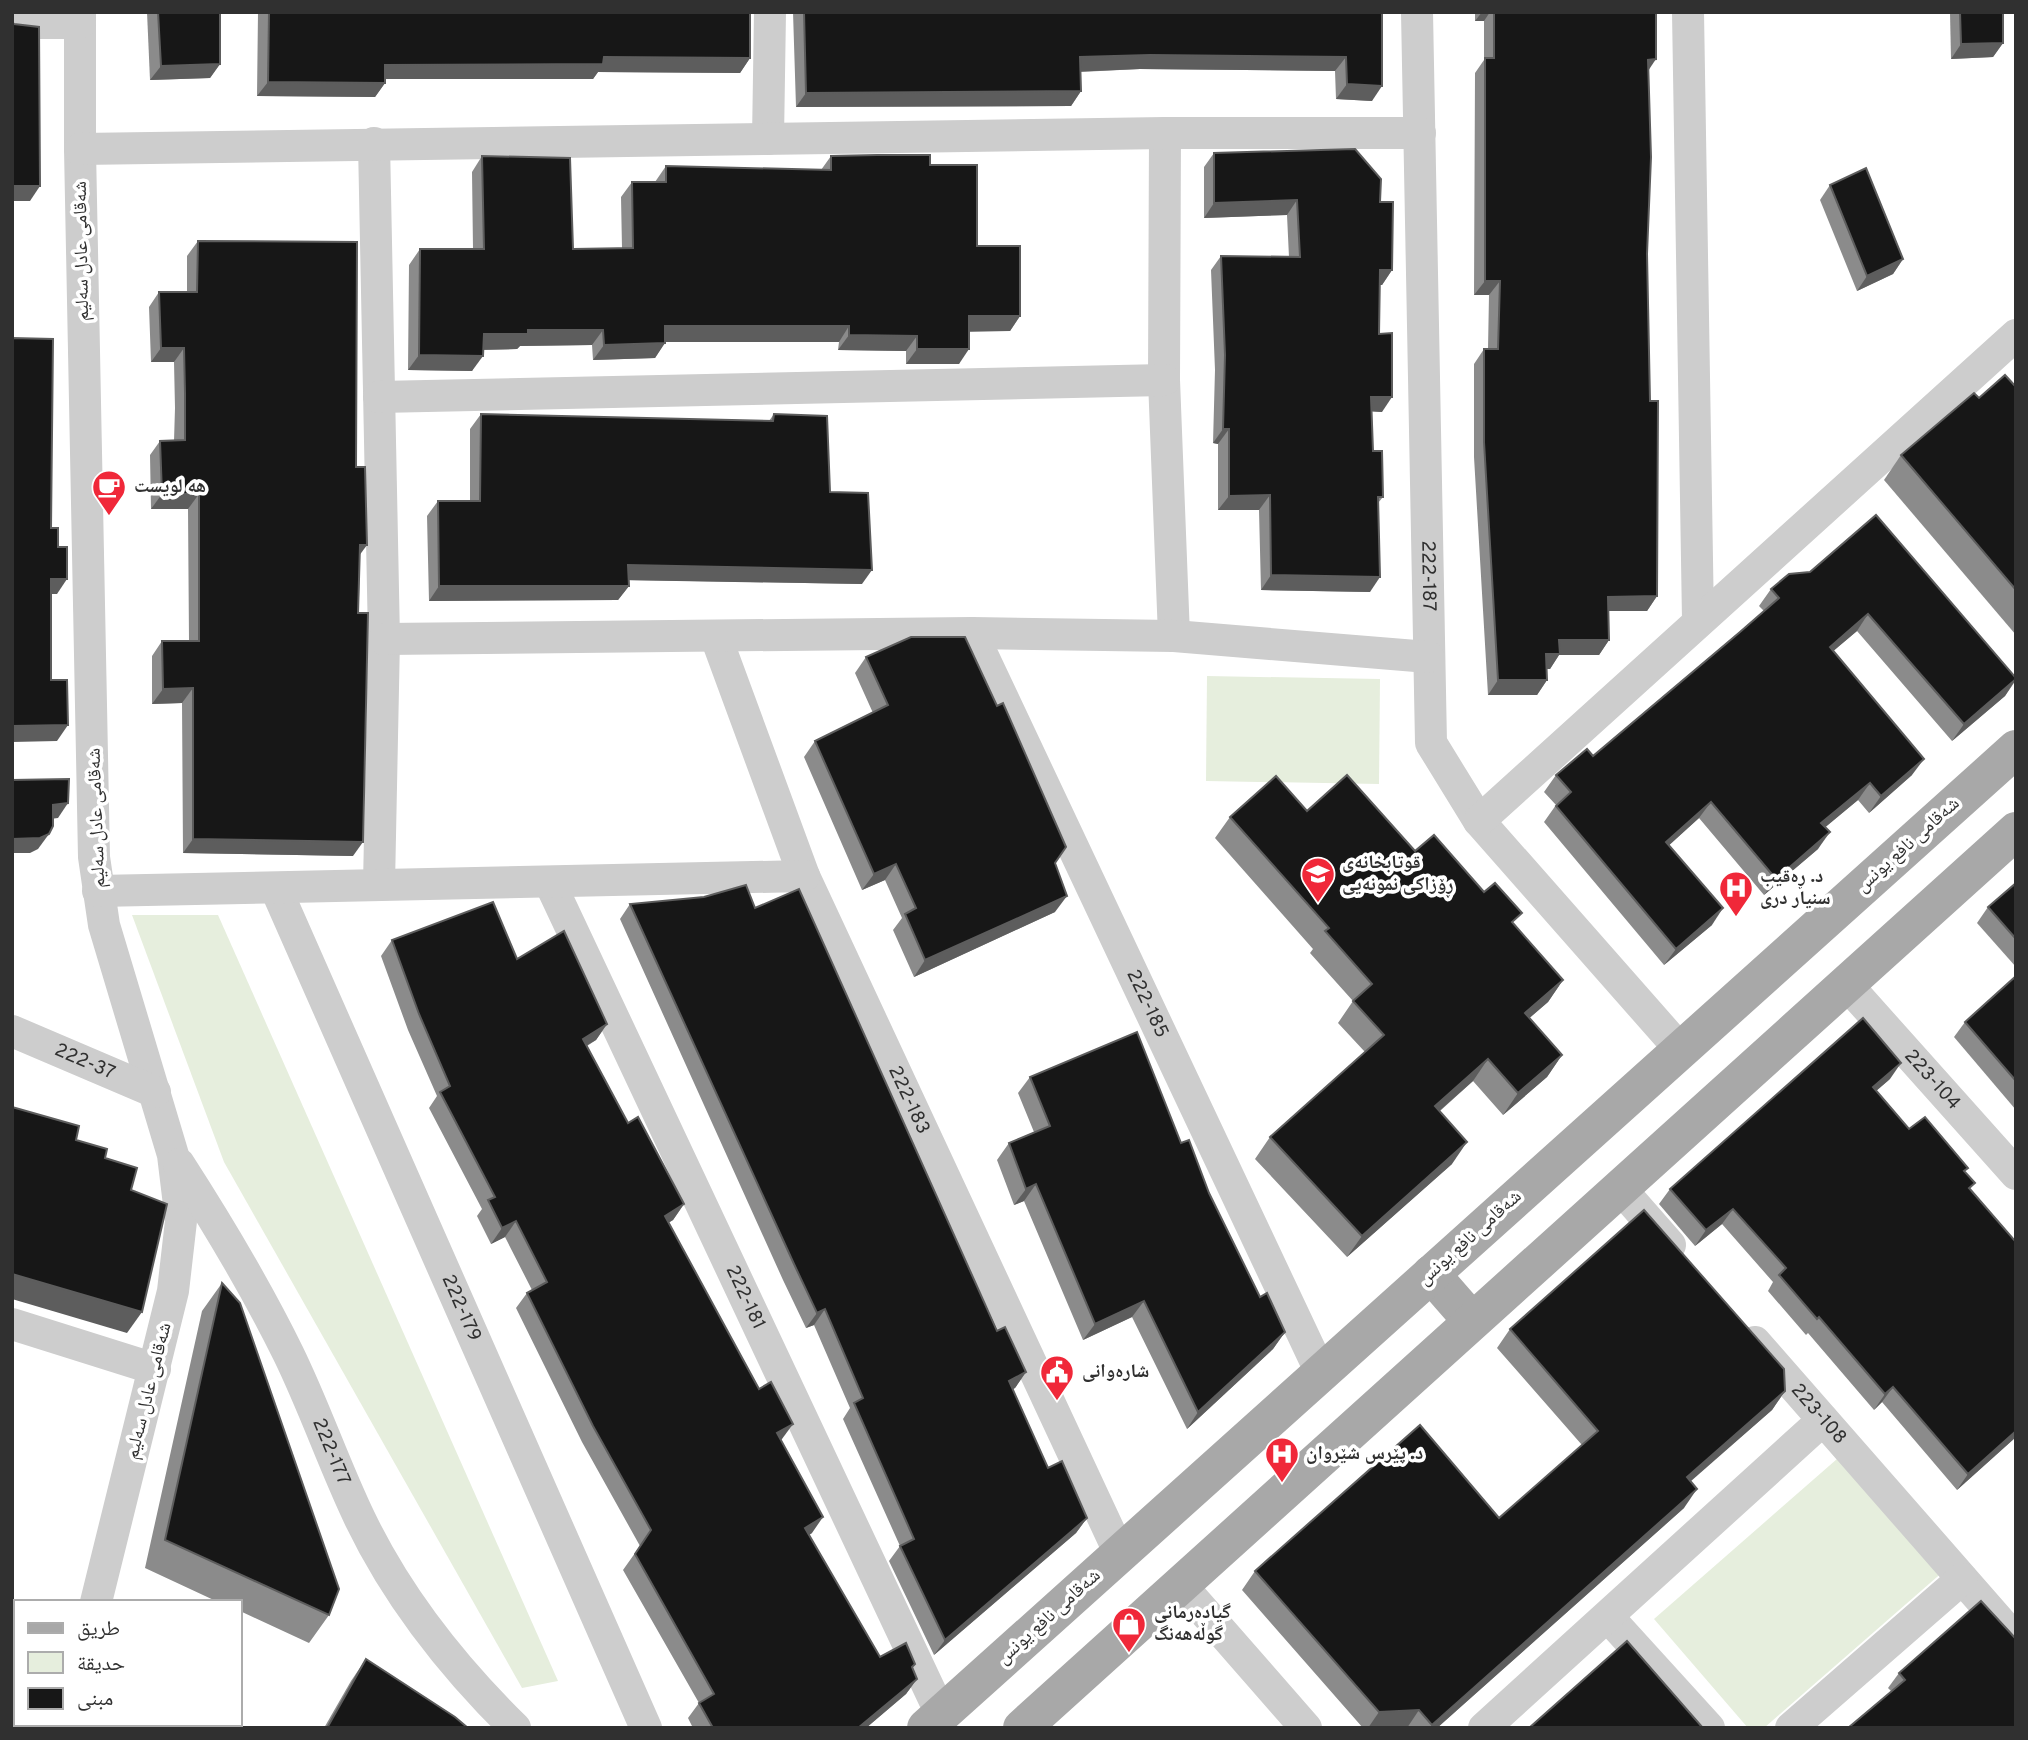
<svg xmlns="http://www.w3.org/2000/svg" width="2028" height="1740" font-family="Overpass,'Noto Naskh Arabic',sans-serif">
	<style>
		.green { fill: #e6eedd }
		.lines { fill: none; stroke-linecap: round; stroke-linejoin: round }
		.minor { stroke: #cdcdcd; stroke-width: 32 }
		.major { stroke: #a8a8a8; stroke-width: 38 }
		.wall { fill: #8b8b8b }
		.shaded-wall { fill: #5d5d5d }
		.building { fill: #171717; stroke: #5d5d5d; stroke-width: 2 }
		.labels { text-anchor: middle; dominant-baseline: central; stroke-width: 7; stroke-linejoin: round; paint-order: stroke }
		.street-label { font-size: 19px; fill: #303030; stroke: #fff }
		.poi-label { font-size: 19px; font-weight: bold; fill: #303030; stroke: #fff; text-anchor: start }
	</style>
	<rect width="100%" height="100%" fill="#fff"/>
	<g class="green">
		<polygon points="1207,676 1380,679 1379,784 1206,781"/>
		<polygon points="132,915 218,915 558,1681 522,1688 224,1162"/>
		<polygon points="1845,1452 1945,1570 1764,1728 1748,1728 1654,1619"/>
	</g>
	<g class="lines">
		<g class="minor">
			<polyline points="80,12 80,149 94,857 104,925 173,1155 181,1221 173,1291 96,1602"/>
			<path id="s1" d="M1417 12 1431 743 1479 821 1679 1048"/>
			<polyline points="1688,12 1698,620"/>
			<polyline points="12,23 80,23"/>
			<polyline points="1165,133 1164,380 1174,636"/>
			<polyline points="768,139 770,12"/>
			<polyline points="374,143 384,639 379,885"/>
			<polyline points="80,149 1165,133 1420,133"/>
			<polyline points="379,397 1164,380"/>
			<path id="s2" d="M972 633 1321 1373"/>
			<path id="s3" d="M716 637 804 876 1120 1554"/>
			<polyline points="384,639 972,633 1174,636 1428,657"/>
			<polyline points="1479,821 2016,335"/>
			<path id="s4" d="M550 883 941 1714"/>
			<path id="s5" d="M276 889 646 1728"/>
			<polyline points="98,891 804,876"/>
			<path id="s6" d="M1848 986 2016 1174"/>
			<path id="s7" d="M12 1031 155 1092"/>
			<path id="s8" d="M179 1164C219 1226 256 1288 288 1353 315 1408 334 1465 360 1519 398 1598 453 1667 515 1728"/>
			<polyline points="1620,1188 1670,1245"/>
			<polyline points="12,1324 155,1369"/>
			<path id="s9" d="M1755 1342 2016 1640"/>
			<polyline points="1180,1584 1306,1728"/>
			<polyline points="1608,1617 1709,1728"/>
			<polyline points="63,1728 64,1724"/>
			<polyline points="1484,1728 1823,1420"/>
			<polyline points="1791,1728 1962,1579"/>
		</g>
		<g class="major">
			<polyline points="1431,1274 1472,1321"/>
			<polyline points="926,1728 2016,749"/>
			<polyline points="1022,1728 2016,831"/>
		</g>
	</g>
	<g class="wall">
		<polygon points="147,12 220,12 220,64 210,78 150,80"/>
		<polygon points="258,12 750,12 750,58 740,73 598,72 593,79 385,79 385,83 375,97 257,96"/>
		<polygon points="793,12 1386,12 1382,13 1372,101 1336,99 1335,71 1140,69 1080,72 1081,91 1071,106 796,107"/>
		<polygon points="1475,12 1656,12 1649,70 1647,254 1650,401 1657,596 1647,611 1608,611 1609,640 1599,655 1559,655 1550,669 1547,669 1547,680 1537,695 1488,695 1474,457 1474,364 1484,349 1488,349 1489,295 1474,295 1475,73 1484,60 1484,21 1475,21"/>
		<polygon points="1950,12 2003,12 2003,43 1993,57 1951,59"/>
		<polygon points="1214,153 1380,202 1392,270 1382,285 1380,285 1379,334 1382,412 1372,411 1373,451 1383,497 1378,503 1370,592 1261,590 1259,510 1218,510 1218,444 1213,443 1215,370 1211,270 1221,256 1289,257 1287,215 1204,218 1204,167"/>
		<polygon points="482,156 573,249 622,248 621,197 632,182 655,182 666,166 821,170 831,156 930,165 977,246 1020,316 1010,331 969,331 959,364 906,364 906,351 838,350 839,342 665,342 655,358 593,360 592,345 520,346 517,349 483,350 472,371 408,370 409,265 420,249 473,249 472,172"/>
		<polygon points="1830,185 1903,259 1893,274 1857,291 1820,200"/>
		<polygon points="198,241 356,467 360,555 353,856 183,853 182,703 152,704 152,656 162,641 189,641 188,509 151,509 150,455 160,441 174,441 175,408 174,362 151,362 149,307 159,292 187,292 187,256"/>
		<polygon points="2016,387 2016,635 1884,480 1901,455 1979,398"/>
		<polygon points="481,414 769,421 774,414 830,492 862,584 629,580 629,586 618,600 429,601 427,516 438,501 470,501 470,429"/>
		<polygon points="1789,574 2016,680 2005,696 1952,741 1857,631 1833,651 1912,775 1869,813 1858,800 1825,827 1818,849 1764,895 1699,818 1669,845 1712,925 1664,965 1544,822 1556,805 1544,792 1556,775 1593,756 1764,611 1759,606 1771,589"/>
		<polygon points="866,657 1055,863 1055,912 914,977 893,930 902,918 885,880 862,890 804,757 815,741 873,713 855,673"/>
		<polygon points="1307,811 1415,851 1514,924 1563,980 1548,1002 1529,1018 1562,1055 1547,1077 1503,1115 1473,1081 1440,1111 1452,1164 1347,1257 1255,1159 1270,1137 1365,1052 1338,1023 1353,1001 1310,953 1313,949 1215,838 1230,817"/>
		<polygon points="2016,883 2016,967 1977,923 1988,907"/>
		<polygon points="630,904 755,908 997,1331 1026,1372 1015,1388 1013,1389 1048,1468 1087,1518 1076,1533 934,1655 889,1561 900,1546 843,1419 850,1408 814,1325 806,1328 783,1280 620,919"/>
		<polygon points="392,940 517,959 607,1024 596,1040 587,1046 628,1123 684,1204 673,1220 668,1223 782,1439 781,1440 812,1533 809,1535 880,1657 912,1668 917,1679 906,1694 866,1728 693,1728 688,1718 699,1703 623,1570 640,1546 582,1442 516,1308 527,1293 532,1290 505,1237 491,1244 477,1216 482,1209 429,1108 437,1096 408,1030 381,956"/>
		<polygon points="2016,976 2016,1110 1954,1037 1965,1022"/>
		<polygon points="1030,1077 1181,1143 1209,1193 1260,1297 1285,1332 1273,1349 1187,1429 1132,1317 1083,1340 1024,1201 1014,1205 997,1160 1009,1143 1034,1132 1018,1093"/>
		<polygon points="1890,1079 1876,1091 1909,1129 1965,1172 1975,1183 1970,1189 2016,1242 2016,1437 1957,1490 1882,1402 1874,1410 1808,1333 1806,1335 1768,1291 1773,1282 1722,1224 1695,1246 1659,1204 1670,1189"/>
		<polygon points="222,1283 329,1615 309,1643 240,1611 240,1602 218,1602 145,1568 202,1311"/>
		<polygon points="1510,1329 1785,1391 1772,1410 1690,1481 1684,1508 1437,1728 1363,1728 1242,1590 1255,1571 1499,1518 1582,1445 1497,1348"/>
		<polygon points="2016,1639 1891,1691 1888,1688 1899,1673"/>
		<polygon points="366,1659 468,1728 324,1728 351,1681"/>
	</g>
	<g class="shaded-wall">
		<polygon points="1482,12 1490,12 1484,21 1475,21"/>
		<polygon points="2003,43 1993,57 1951,59 1961,44"/>
		<polygon points="1150,55 1346,57 1335,71 1140,69 1070,72 1080,57"/>
		<polygon points="604,57 750,58 740,73 598,72 593,79 374,79 385,65"/>
		<polygon points="1656,59 1646,74 1648,60"/>
		<polygon points="220,64 210,78 150,80 161,66"/>
		<polygon points="268,82 385,83 375,97 257,96"/>
		<polygon points="1347,84 1382,86 1372,101 1336,99"/>
		<polygon points="1081,91 1071,106 796,107 806,93"/>
		<polygon points="12,186 40,186 30,201 12,201"/>
		<polygon points="1297,200 1287,215 1204,218 1214,203"/>
		<polygon points="1903,259 1893,274 1857,291 1867,276"/>
		<polygon points="1380,270 1392,270 1382,285 1370,285"/>
		<polygon points="1485,281 1500,281 1489,295 1474,295"/>
		<polygon points="969,316 1020,316 1010,331 959,332"/>
		<polygon points="665,326 849,326 839,342 654,342"/>
		<polygon points="528,330 603,330 592,345 520,346 517,349 473,350 484,334"/>
		<polygon points="849,335 917,336 906,351 838,350"/>
		<polygon points="665,343 655,358 593,360 604,345"/>
		<polygon points="161,348 184,348 174,362 151,362"/>
		<polygon points="917,349 969,349 959,364 906,364"/>
		<polygon points="419,355 483,356 472,371 408,370"/>
		<polygon points="1371,397 1392,397 1382,412 1361,411"/>
		<polygon points="1223,429 1229,429 1218,444 1213,443"/>
		<polygon points="162,494 199,494 188,509 151,509"/>
		<polygon points="1270,495 1259,510 1218,510 1229,496"/>
		<polygon points="360,545 367,545 356,560"/>
		<polygon points="628,565 872,570 862,584 618,580"/>
		<polygon points="1271,575 1380,577 1370,592 1261,590"/>
		<polygon points="51,579 67,579 57,594 41,594"/>
		<polygon points="439,586 629,586 618,600 429,601"/>
		<polygon points="1657,596 1647,611 1597,611 1608,597"/>
		<polygon points="1868,614 1857,631 1818,664 1830,647"/>
		<polygon points="1559,640 1609,640 1599,655 1559,655 1550,669 1536,669 1546,654"/>
		<polygon points="2016,679 2005,696 1952,741 1964,724"/>
		<polygon points="1498,680 1547,680 1537,695 1488,695"/>
		<polygon points="193,688 182,703 152,704 163,689"/>
		<polygon points="68,725 57,741 12,742 12,726"/>
		<polygon points="1924,759 1912,775 1869,813 1881,796"/>
		<polygon points="1870,783 1858,800 1810,840 1821,823"/>
		<polygon points="1711,802 1699,818 1654,859 1666,842"/>
		<polygon points="68,803 58,818 42,820 53,805"/>
		<polygon points="1830,832 1818,849 1764,895 1776,879"/>
		<polygon points="49,834 38,849 30,853 12,853 12,839"/>
		<polygon points="193,839 363,842 353,856 183,853"/>
		<polygon points="896,864 885,880 862,890 874,874"/>
		<polygon points="1067,896 1055,912 914,977 925,960"/>
		<polygon points="1723,908 1712,925 1664,965 1676,949"/>
		<polygon points="1563,980 1548,1002 1510,1035 1525,1013"/>
		<polygon points="607,1024 596,1040 572,1054 583,1039"/>
		<polygon points="1562,1055 1547,1077 1503,1115 1518,1093"/>
		<polygon points="1488,1059 1473,1081 1420,1128 1435,1106"/>
		<polygon points="1901,1063 1890,1079 1862,1103 1873,1087"/>
		<polygon points="1467,1142 1452,1164 1347,1257 1362,1236"/>
		<polygon points="1036,1184 1024,1201 1014,1205 1026,1189"/>
		<polygon points="684,1204 673,1220 653,1232 665,1216"/>
		<polygon points="1733,1209 1722,1224 1695,1246 1706,1230"/>
		<polygon points="516,1221 505,1237 491,1244 502,1228"/>
		<polygon points="12,1274 142,1312 127,1333 12,1299"/>
		<polygon points="1144,1301 1132,1317 1083,1340 1095,1324"/>
		<polygon points="825,1309 814,1325 806,1328 817,1313"/>
		<polygon points="1285,1332 1273,1349 1187,1429 1198,1412"/>
		<polygon points="1026,1372 1015,1388 998,1397 1009,1381"/>
		<polygon points="1893,1387 1882,1402 1874,1410 1885,1394"/>
		<polygon points="1785,1391 1772,1410 1674,1496 1687,1477"/>
		<polygon points="793,1424 782,1439 766,1449 777,1433"/>
		<polygon points="2016,1431 2016,1437 1957,1490 1968,1474"/>
		<polygon points="1697,1489 1684,1508 1437,1728 1430,1728"/>
		<polygon points="823,1517 812,1533 794,1544 805,1528"/>
		<polygon points="1087,1518 1076,1533 934,1655 945,1640"/>
		<polygon points="917,1679 906,1694 866,1728 858,1728"/>
		<polygon points="1419,1710 1407,1728 1368,1728 1379,1712"/>
	</g>
	<g class="building">
		<polygon points="158,12 220,12 220,64 161,66"/>
		<polygon points="269,12 750,12 750,58 604,57 603,64 385,65 385,83 268,82"/>
		<polygon points="804,12 1382,12 1382,86 1347,84 1346,57 1150,55 1080,57 1081,91 806,93"/>
		<polygon points="1494,12 1656,12 1656,59 1648,60 1651,157 1647,254 1650,401 1658,401 1657,596 1608,597 1609,640 1559,640 1560,654 1546,654 1547,680 1498,680 1484,442 1484,349 1498,349 1500,281 1485,281 1485,58 1494,58"/>
		<polygon points="1960,12 2003,12 2003,43 1961,44"/>
		<polygon points="12,22 14,24 39,27 40,186 12,186"/>
		<polygon points="1355,149 1381,179 1380,202 1393,202 1392,270 1380,270 1379,334 1392,333 1392,397 1371,397 1373,451 1382,451 1383,497 1378,497 1380,577 1271,575 1270,495 1229,496 1229,429 1223,429 1225,355 1221,256 1300,257 1297,200 1214,203 1214,153"/>
		<polygon points="877,155 930,155 930,165 977,165 977,246 1020,246 1020,316 969,316 969,349 917,349 917,336 849,335 849,326 665,326 665,343 604,345 603,330 528,330 528,334 484,334 483,356 419,355 420,249 484,249 482,156 570,158 573,249 633,248 632,182 666,182 666,166 831,170 831,156"/>
		<polygon points="1866,168 1903,259 1867,276 1830,185"/>
		<polygon points="198,241 357,242 356,467 365,467 367,545 360,545 358,613 368,613 363,842 193,839 193,688 163,689 162,641 199,641 199,494 162,494 160,441 185,440 185,393 184,348 161,348 159,292 197,292"/>
		<polygon points="12,338 53,339 51,528 58,528 58,547 67,547 67,579 51,579 51,680 67,680 68,725 12,726"/>
		<polygon points="2005,375 2016,387 2016,590 1901,455 1974,393 1979,398"/>
		<polygon points="481,414 773,421 774,414 827,416 830,492 868,493 872,570 628,565 629,586 439,586 438,501 480,501"/>
		<polygon points="1876,515 2016,678 2016,679 1964,724 1868,614 1830,647 1924,759 1881,796 1870,783 1821,823 1830,832 1776,879 1711,802 1666,842 1723,908 1676,949 1556,806 1571,792 1556,775 1587,749 1593,756 1740,632 1779,598 1771,589 1789,574 1810,572"/>
		<polygon points="911,637 965,637 997,706 1003,703 1066,847 1055,863 1067,896 925,960 905,914 916,908 896,864 874,874 815,741 888,705 866,657"/>
		<polygon points="1347,775 1415,851 1434,835 1484,892 1495,883 1522,913 1512,922 1563,980 1525,1013 1562,1055 1518,1093 1488,1059 1435,1106 1467,1142 1362,1236 1270,1137 1384,1035 1353,1001 1372,984 1325,931 1329,928 1230,817 1276,776 1307,811"/>
		<polygon points="69,779 68,803 53,805 53,826 49,834 40,838 12,839 12,780"/>
		<polygon points="2016,883 2016,939 1988,907"/>
		<polygon points="746,885 755,908 799,889 997,1331 1005,1327 1026,1372 1009,1381 1048,1468 1062,1461 1087,1518 945,1640 900,1546 914,1539 854,1403 863,1398 825,1309 817,1313 794,1264 630,904 704,897"/>
		<polygon points="493,902 517,959 564,931 607,1024 583,1039 628,1123 638,1117 684,1204 665,1216 759,1389 771,1382 793,1424 777,1433 823,1517 805,1528 880,1657 906,1643 915,1664 912,1667 917,1679 858,1728 713,1728 699,1703 714,1694 635,1554 651,1530 593,1426 527,1293 547,1282 516,1221 502,1228 488,1200 495,1197 440,1092 450,1086 419,1014 392,940"/>
		<polygon points="2016,976 2016,1081 1965,1022"/>
		<polygon points="1863,1018 1901,1063 1873,1087 1909,1129 1925,1117 1968,1168 1964,1171 1975,1183 1969,1188 2016,1242 2016,1431 1968,1474 1893,1387 1885,1394 1819,1317 1817,1319 1779,1275 1786,1268 1733,1209 1706,1230 1670,1189"/>
		<polygon points="1137,1032 1181,1143 1189,1140 1209,1193 1260,1297 1267,1293 1285,1332 1198,1412 1144,1301 1095,1324 1036,1184 1026,1189 1009,1143 1050,1126 1030,1077"/>
		<polygon points="12,1107 79,1126 76,1140 107,1149 105,1158 137,1168 131,1190 167,1204 142,1312 12,1274"/>
		<polygon points="1644,1210 1784,1369 1785,1391 1687,1477 1697,1489 1432,1725 1419,1710 1379,1712 1255,1571 1420,1425 1499,1518 1598,1431 1510,1329"/>
		<polygon points="222,1283 240,1303 339,1589 329,1615 165,1540"/>
		<polygon points="1981,1601 2016,1639 2016,1728 1848,1728 1905,1680 1899,1673"/>
		<polygon points="1627,1641 1703,1728 1529,1728"/>
		<polygon points="366,1659 455,1717 468,1728 327,1728"/>
	</g>
	<defs>
		<g id="cafe-pin" transform="scale(1.75)"><path d="M0 17L-7.5 6A9.5 9.5 0 1 1 7.5 6Z" fill="#f02839" stroke="#fff"/><path d="M-5.5-4.5H6V0H3Q3 3.5 0 3.5H-2.5Q-5.5 3.5-5.5 0ZM3-3.2v2h1.7v-2ZM-6 4.5H4V6H-6Z" fill="#fff"/></g>
		<g id="school-pin" transform="scale(1.75)"><path d="M0 17L-7.5 6A9.5 9.5 0 1 1 7.5 6Z" fill="#f02839" stroke="#fff"/><path d="M0-5L7-2L0 1L-7-2ZM-4 1L0 2.5L4 1V4Q0 6-4 4Z" fill="#fff"/></g>
		<g id="hospital-pin" transform="scale(1.75)"><path d="M0 17L-7.5 6A9.5 9.5 0 1 1 7.5 6Z" fill="#f02839" stroke="#fff"/><path d="M-5-5h3v3.5h4V-5h3V5h-3V1.5h-4V5h-3Z" fill="#fff"/></g>
		<g id="civic-pin" transform="scale(1.75)"><path d="M0 17L-7.5 6A9.5 9.5 0 1 1 7.5 6Z" fill="#f02839" stroke="#fff"/><path d="M-.6-6.5H3V-4.5H.6V-3L4-1V1h2V6H-6V1h2V-1L-.6-3ZM-1.2 2.5V6h2.4V2.5Z" fill="#fff"/></g>
		<g id="shop-pin" transform="scale(1.75)"><path d="M0 17L-7.5 6A9.5 9.5 0 1 1 7.5 6Z" fill="#f02839" stroke="#fff"/><path d="M-5-2.5h2.3a2.7 3.5 0 0 1 5.4 0H5L5.5 6h-11ZM-1.5-2.5h3a1.5 2.3 0 0 0-3 0Z" fill="#fff"/></g>
	</defs>
	<g fill-rule="evenodd">
		<use href="#cafe-pin" x="109" y="487"/>
		<use href="#school-pin" x="1318" y="874"/>
		<use href="#hospital-pin" x="1736" y="888"/>
		<use href="#civic-pin" x="1057" y="1372"/>
		<use href="#hospital-pin" x="1282" y="1454"/>
		<use href="#shop-pin" x="1129" y="1624"/>
	</g>
	<g class="labels">
		<g class="street-label">
			<text transform="translate(82 251) rotate(-91)">شەقامی عادل سەلیم</text>
			<text stroke="none"><textPath href="#s1" startOffset="564">222-187</textPath></text>
			<text transform="translate(97 818) rotate(-92)">شەقامی عادل سەلیم</text>
			<text transform="translate(1908 845) rotate(-42)">شەقامی نافع یونس</text>
			<text stroke="none"><textPath href="#s2" startOffset="410">222-185</textPath></text>
			<text stroke="none"><textPath href="#s7" startOffset="79">222-37</textPath></text>
			<text stroke="none"><textPath href="#s6" startOffset="126">223-104</textPath></text>
			<text stroke="none"><textPath href="#s3" startOffset="502">222-183</textPath></text>
			<text transform="translate(1470 1238) rotate(-42)">شەقامی نافع یونس</text>
			<text stroke="none"><textPath href="#s4" startOffset="458">222-181</textPath></text>
			<text stroke="none"><textPath href="#s5" startOffset="458">222-179</textPath></text>
			<text transform="translate(149 1391) rotate(-76)">شەقامی عادل سەلیم</text>
			<text stroke="none"><textPath href="#s9" startOffset="96">223-108</textPath></text>
			<text stroke="none"><textPath href="#s8" startOffset="326">222-177</textPath></text>
			<text transform="translate(1049 1617) rotate(-42)">شەقامی نافع یونس</text>
		</g>
		<g class="poi-label">
			<text x="134" y="487">هه لويست</text>
			<text x="1342" y="863">قوتابخانەی<tspan x="1342" dy="22">ڕۆزاکی نمونەیی</tspan></text>
			<text x="1760" y="877">د. ڕەقیب<tspan x="1760" dy="22">سنیار دری</tspan></text>
			<text x="1082" y="1372">شارەوانی</text>
			<text x="1306" y="1454">د. پێرس شێروان</text>
			<text x="1154" y="1613">گیادەرمانی<tspan x="1154" dy="22">گوڵەهەنگ</tspan></text>
		</g>
	</g>
	<rect width="2028" height="1740" fill="none" stroke="#303030" stroke-width="28"/>
	<rect x="14" y="1600" width="228" height="126" fill="#ffffff" stroke="#acacac" stroke-width="2"/>
	<rect x="28" y="1623" width="35" height="10" fill="#a8a8a8" stroke="#acacac" stroke-width="2"/>
	<text x="77" y="1635" font-size="21" fill="#303030">طريق</text>
	<rect x="28" y="1652" width="35" height="21" fill="#e6eedd" stroke="#acacac" stroke-width="2"/>
	<text x="77" y="1670" font-size="21" fill="#303030">حديقة</text>
	<rect x="28" y="1688" width="35" height="21" fill="#171717" stroke="#acacac" stroke-width="2"/>
	<text x="77" y="1705" font-size="21" fill="#303030">مبنى</text>
</svg>
